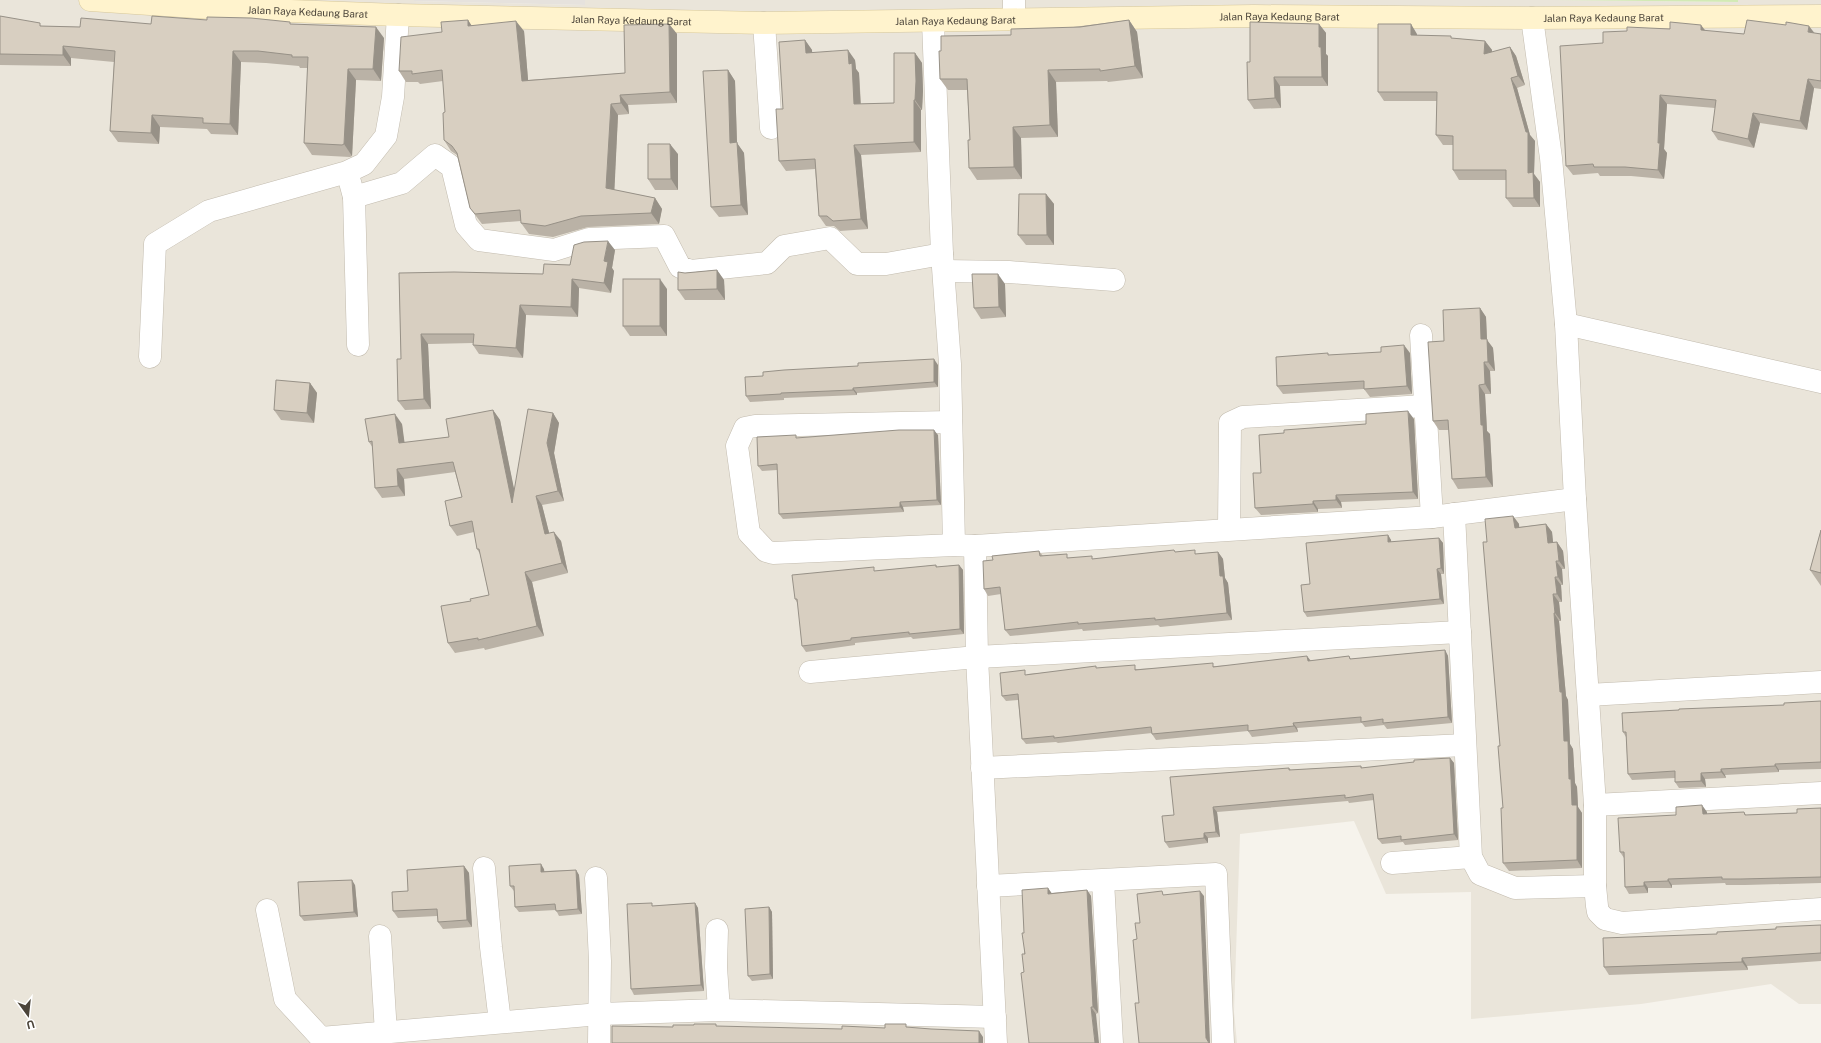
<svg xmlns="http://www.w3.org/2000/svg" width="1821" height="1043" font-family="'Public Sans',sans-serif">
	<style>
		.residential { fill: #eae5da }
		.industrial { fill: #e6e2dd }
		.green { fill: #d2eab5 }
		.lines { fill: none; stroke-linecap: round; stroke-linejoin: round }
		.street-casing { stroke: #c2bbae; stroke-width: 23 }
		.secondary-casing { stroke: #d6c79b; stroke-width: 23 }
		.street { stroke: #fff; stroke-width: 22 }
		.secondary { stroke: #fff3cd; stroke-width: 22 }
		.wall { fill: #bab2a6 }
		.shaded-wall { fill: #979187 }
		.building { fill: #d8cfc1; stroke: #979187 }
		.labels { text-anchor: middle; dominant-baseline: central; stroke-width: 4; stroke-linejoin: round; paint-order: stroke }
		.street-label { font-size: 10px; fill: #4b4439; stroke: #fff }
	</style>
	<rect width="100%" height="100%" fill="#f6f3ec"/>
	<polygon class="residential" points="0,0 414,0 414,1 584,5 585,0 1554,0 1738,2 1738,0 1821,0 1821,1004 1799,1004 1771,984 1641,1004 1471,1019 1471,892 1386,894 1354,821 1240,834 1234,1012 1237,1043 0,1043"/>
	<polygon class="industrial" points="414,0 585,0 585,5 414,1"/>
	<polygon class="green" points="1554,0 1738,0 1738,2"/>
	<g class="lines">
		<g class="street-casing">
			<g id="street">
				<polyline points="1014,0 1014,20"/>
				<polyline points="1532,18 1551,158 1566,324 1575,499 1595,805 1595,886 1597,906 1598,912 1605,919 1622,923 1821,909"/>
				<polyline points="933,22 942,254 950,364 954,545"/>
				<polyline points="764,23 771,128"/>
				<polyline points="350,182 354,197 358,345"/>
				<polyline points="354,197 402,183 435,155 452,167 466,225 479,240 554,250 589,239 664,236 680,267 691,271 767,263 784,246 830,238 857,264 886,264 942,254"/>
				<polyline points="944,271 1009,272 1114,280"/>
				<polyline points="1566,324 1821,382"/>
				<polyline points="1421,335 1432,517"/>
				<polyline points="150,357 155,244 209,211 347,172 364,164 386,136 393,97 398,15"/>
				<polyline points="951,422 755,426 745,428 737,446 749,533 766,551 773,553 954,545 975,546 1432,517 1575,499"/>
				<polyline points="1454,514 1471,857 1480,874 1515,888 1595,886"/>
				<polyline points="1229,529 1230,423 1243,417 1424,406"/>
				<polyline points="975,546 977,657 996,1043"/>
				<polyline points="810,672 977,657 1460,632"/>
				<polyline points="1588,695 1821,682"/>
				<polyline points="982,768 1465,745"/>
				<polyline points="1595,805 1821,793"/>
				<polyline points="1392,863 1471,857"/>
				<polyline points="484,868 491,947 500,1022"/>
				<polyline points="596,878 600,961 599,1043"/>
				<polyline points="1103,881 1112,1043"/>
				<polyline points="988,886 1216,874 1223,1043"/>
				<polyline points="267,910 285,999 321,1038 600,1014 719,1010 995,1017"/>
				<polyline points="717,930 716,967 719,1010"/>
				<polyline points="380,936 386,1033"/>
			</g>
		</g>
		<g class="secondary-casing">
			<g id="secondary">
				<path id="s1" d="M90 0 210 8 398 15 764 23 1254 16 1532 18 1821 16"/>
			</g>
		</g>
		<use href="#street" class="street"/>
		<use href="#secondary" class="secondary"/>
	</g>
	<g class="wall">
		<polygon points="0,16 42,26 80,27 151,24 291,24 384,38 381,81 356,80 352,156 350,157 312,155 304,143 308,68 300,68 299,66 266,63 241,62 238,135 211,134 207,129 160,127 159,144 118,142 110,131 114,62 71,58 71,66 0,65"/>
		<polygon points="468,20 471,25 524,31 528,80 625,73 669,24 677,34 677,103 628,105 629,114 618,115 614,190 655,198 662,209 659,224 588,227 553,237 529,234 521,223 521,221 482,224 470,208 457,155 451,151 444,140 445,112 443,81 420,84 418,82 406,82 399,71 442,32"/>
		<polygon points="1129,20 1137,32 1143,78 1108,82 1107,81 1056,82 1058,137 1021,138 1022,179 977,180 969,168 970,140 967,90 948,90 940,79 941,51 1011,35"/>
		<polygon points="1319,24 1326,33 1326,54 1328,56 1328,86 1280,86 1281,108 1254,109 1248,100 1250,62"/>
		<polygon points="1670,29 1744,34 1814,33 1821,34 1821,89 1814,88 1807,130 1760,123 1754,148 1718,140 1712,131 1715,108 1667,104 1664,149 1667,153 1664,179 1631,176 1600,176 1598,173 1573,175 1566,166 1603,43 1627,31"/>
		<polygon points="1417,34 1417,35 1485,41 1492,50 1492,52 1510,47 1516,56 1525,85 1517,88 1530,135 1535,141 1534,174 1540,182 1540,207 1513,207 1506,198 1506,180 1459,180 1453,170 1453,145 1443,145 1436,135 1437,101 1384,101 1378,92"/>
		<polygon points="805,40 812,50 812,53 855,60 856,69 859,73 861,104 894,103 915,53 922,63 923,91 922,110 921,110 921,152 861,155 868,229 840,231 834,226 826,226 819,216 815,169 786,171 779,161 783,109"/>
		<polygon points="728,70 735,81 737,143 744,153 748,215 719,217 711,207"/>
		<polygon points="678,154 678,190 655,190 648,179"/>
		<polygon points="1046,194 1054,204 1054,245 1026,245 1018,235"/>
		<polygon points="615,250 612,268 614,271 611,293 579,288 578,317 526,315 523,358 479,354 473,345 473,343 428,344 431,409 405,410 398,401 401,359 399,273 543,274"/>
		<polygon points="717,270 724,280 725,300 685,300 678,290 685,273"/>
		<polygon points="1005,284 1006,317 981,319 974,308"/>
		<polygon points="667,289 667,336 630,336 623,326"/>
		<polygon points="1480,308 1486,317 1487,340 1493,348 1495,371 1490,371 1491,394 1485,394 1487,431 1490,434 1493,487 1458,489 1452,479 1449,430 1439,430 1433,421"/>
		<polygon points="1410,353 1412,394 1370,397 1364,389 1283,394 1277,386 1330,355"/>
		<polygon points="938,365 938,387 857,393 857,395 784,398 784,400 750,402 746,396"/>
		<polygon points="310,383 317,393 314,423 281,420 274,410"/>
		<polygon points="493,410 500,420 514,490 553,413 559,423 554,453 564,501 542,505 549,533 561,541 568,573 532,582 544,636 485,650 484,648 455,653 448,643 471,601 489,595 480,554 477,549 474,532 457,536 450,526 462,497 455,472 404,479 405,496 382,498 375,488 373,448 369,442 402,424 404,443 449,437"/>
		<polygon points="1414,419 1418,499 1341,502 1342,508 1318,509 1318,512 1261,515 1255,508 1261,473 1284,433"/>
		<polygon points="938,435 941,505 903,507 904,512 783,519 779,514 777,470 762,471 758,466 798,438"/>
		<polygon points="1513,516 1519,524 1519,527 1546,524 1552,532 1553,543 1557,542 1563,551 1565,569 1562,569 1563,585 1561,585 1562,602 1559,602 1561,621 1559,621 1566,696 1568,700 1570,744 1573,749 1575,783 1577,787 1578,807 1582,813 1582,868 1509,871 1503,863 1503,808 1500,746"/>
		<polygon points="1821,530 1821,586 1810,570"/>
		<polygon points="1388,535 1391,540 1391,542 1439,538 1443,543 1444,574 1441,574 1444,604 1307,617 1304,612 1310,584"/>
		<polygon points="1039,551 1043,556 1070,558 1094,559 1176,552 1197,554 1218,552 1223,559 1225,578 1228,583 1232,620 1160,627 1158,625 1083,631 1082,629 1010,636 1005,630 1001,594 988,596 984,589 993,560"/>
		<polygon points="936,565 937,567 959,565 963,570 964,634 913,639 911,637 855,643 855,645 806,652 802,646 798,604 795,599 876,571"/>
		<polygon points="1445,650 1448,656 1452,723 1387,729 1384,725 1365,727 1362,723 1297,728 1298,732 1252,737 1248,731 1156,740 1152,734 1152,733 1058,743 1056,742 1026,744 1022,739 1018,700 1006,701 1002,696 1028,674 1097,668 1138,669 1216,666 1311,661 1349,656 1351,659"/>
		<polygon points="1821,701 1821,769 1779,770 1779,772 1725,775 1726,778 1705,779 1706,787 1679,788 1675,782 1675,778 1632,780 1628,774 1626,737 1623,732 1784,705"/>
		<polygon points="1450,758 1454,763 1458,840 1405,845 1403,842 1382,844 1378,839 1374,800 1349,803 1348,801 1217,812 1220,837 1208,838 1208,843 1169,848 1165,842 1174,815 1289,768 1291,770 1361,766 1362,768"/>
		<polygon points="1821,808 1821,883 1745,885 1726,885 1725,883 1672,885 1672,888 1648,888 1648,893 1629,894 1625,887 1624,858 1620,852 1676,815 1707,812 1707,814 1744,812 1746,815 1797,813"/>
		<polygon points="464,866 469,873 472,927 443,929 438,922 437,916 398,918 393,911 408,891"/>
		<polygon points="544,869 544,871 576,870 579,875 582,914 559,916 556,910 519,912 515,907 514,891 510,886"/>
		<polygon points="355,885 358,917 304,921 300,916"/>
		<polygon points="1048,888 1051,893 1087,890 1091,896 1098,1013 1096,1014 1024,972 1024,933"/>
		<polygon points="695,903 698,908 704,991 634,995 631,989 654,906"/>
		<polygon points="769,907 772,912 773,979 752,981 748,976"/>
		<polygon points="1821,925 1821,961 1747,966 1748,970 1609,975 1604,967 1717,934"/>
	</g>
	<g class="shaded-wall">
		<polygon points="468,20 475,31 468,26"/>
		<polygon points="1129,20 1137,32 1143,78 1135,66"/>
		<polygon points="516,21 524,31 529,91 522,81"/>
		<polygon points="669,24 677,34 677,103 670,92"/>
		<polygon points="1319,24 1326,33 1326,54 1328,56 1328,86 1322,77 1319,47"/>
		<polygon points="1411,24 1417,34 1417,44 1411,35"/>
		<polygon points="1701,25 1708,34 1701,30"/>
		<polygon points="1809,26 1816,35 1808,32"/>
		<polygon points="376,27 384,38 381,81 373,69"/>
		<polygon points="805,40 812,50 813,63 806,53"/>
		<polygon points="1485,41 1492,50 1491,64 1484,54"/>
		<polygon points="63,46 71,58 71,66 63,55"/>
		<polygon points="1510,47 1516,56 1525,85 1518,76"/>
		<polygon points="848,50 855,60 856,69 859,73 861,114 854,104 849,64"/>
		<polygon points="233,51 241,62 238,135 230,124"/>
		<polygon points="915,53 922,63 923,91 922,110 915,100"/>
		<polygon points="348,69 356,80 352,156 344,144"/>
		<polygon points="728,70 735,81 737,143 744,153 748,215 741,205 730,143"/>
		<polygon points="1048,70 1056,82 1058,137 1050,125"/>
		<polygon points="1274,77 1280,86 1281,108 1275,98"/>
		<polygon points="1511,78 1517,88 1530,135 1535,141 1534,174 1540,182 1540,207 1534,198 1528,173 1526,132"/>
		<polygon points="1808,79 1814,88 1807,130 1800,121"/>
		<polygon points="620,95 628,105 629,114 621,103"/>
		<polygon points="1660,95 1667,104 1664,149 1667,153 1664,179 1658,170 1658,143"/>
		<polygon points="914,100 921,110 921,152 914,142"/>
		<polygon points="611,104 618,115 614,199 606,188"/>
		<polygon points="1753,113 1760,123 1754,148 1748,139"/>
		<polygon points="152,115 160,127 159,144 151,133"/>
		<polygon points="1013,127 1021,138 1022,179 1014,167"/>
		<polygon points="670,144 678,154 678,190 671,179"/>
		<polygon points="854,145 861,155 868,229 861,219"/>
		<polygon points="1046,194 1054,204 1054,245 1047,235"/>
		<polygon points="655,198 662,209 659,224 651,213"/>
		<polygon points="608,241 615,250 612,268 614,271 611,293 604,283 604,261"/>
		<polygon points="717,270 724,280 725,300 717,289"/>
		<polygon points="998,274 1005,284 1006,317 999,307"/>
		<polygon points="572,279 579,288 578,317 571,307"/>
		<polygon points="660,279 667,289 667,336 660,326"/>
		<polygon points="520,305 526,315 523,358 516,348"/>
		<polygon points="1480,308 1486,317 1487,340 1493,348 1495,371 1488,362 1481,339"/>
		<polygon points="421,334 428,344 431,409 424,399"/>
		<polygon points="1404,345 1410,353 1412,394 1407,386"/>
		<polygon points="934,359 938,365 938,387 934,382"/>
		<polygon points="1484,362 1490,371 1491,394 1485,384"/>
		<polygon points="310,383 317,393 314,423 307,413"/>
		<polygon points="1479,385 1485,394 1487,431 1490,434 1493,487 1486,477 1481,425"/>
		<polygon points="853,388 857,393 857,395 853,390"/>
		<polygon points="493,410 500,420 519,513 512,503"/>
		<polygon points="1408,411 1414,419 1418,499 1413,492"/>
		<polygon points="553,413 559,423 554,453 564,501 558,491 547,443"/>
		<polygon points="395,414 402,424 406,453 399,443"/>
		<polygon points="934,430 938,435 941,505 937,500"/>
		<polygon points="397,469 404,479 405,496 398,486"/>
		<polygon points="1336,495 1341,502 1342,508 1336,500"/>
		<polygon points="536,496 542,505 552,544 545,534"/>
		<polygon points="1313,501 1318,509 1318,512 1313,504"/>
		<polygon points="900,502 903,507 904,512 900,507"/>
		<polygon points="1513,516 1519,524 1520,536 1515,528"/>
		<polygon points="1546,524 1552,532 1554,551 1548,543"/>
		<polygon points="554,532 561,541 568,573 562,563"/>
		<polygon points="1388,535 1391,540 1392,548 1388,542"/>
		<polygon points="1439,538 1443,543 1444,574 1441,568"/>
		<polygon points="1557,542 1563,551 1565,569 1559,561"/>
		<polygon points="1218,552 1223,559 1225,578 1228,583 1232,620 1227,613 1220,576"/>
		<polygon points="1556,561 1562,569 1563,585 1558,577"/>
		<polygon points="959,565 963,570 964,634 960,629"/>
		<polygon points="1437,569 1441,574 1444,604 1440,599"/>
		<polygon points="525,572 532,582 544,636 537,626"/>
		<polygon points="1555,577 1561,585 1562,602 1557,594"/>
		<polygon points="1553,594 1559,602 1561,621 1555,613"/>
		<polygon points="1554,613 1559,621 1566,696 1568,700 1570,744 1573,749 1575,783 1577,787 1578,807 1582,813 1582,868 1577,860 1572,805 1564,741"/>
		<polygon points="1445,650 1448,656 1452,723 1448,717"/>
		<polygon points="1307,656 1311,661 1308,661"/>
		<polygon points="1293,723 1297,728 1298,732 1294,726"/>
		<polygon points="1450,758 1454,763 1458,840 1454,834"/>
		<polygon points="1775,764 1779,770 1779,772 1775,766"/>
		<polygon points="1721,769 1725,775 1726,778 1721,772"/>
		<polygon points="1701,773 1705,779 1706,787 1701,781"/>
		<polygon points="1702,805 1707,812 1707,820 1703,814"/>
		<polygon points="1213,807 1217,812 1220,837 1216,832"/>
		<polygon points="1204,833 1208,838 1208,843 1204,838"/>
		<polygon points="541,864 544,869 545,877 541,872"/>
		<polygon points="464,866 469,873 472,927 467,920"/>
		<polygon points="576,870 579,875 582,914 578,909"/>
		<polygon points="1668,879 1672,885 1672,888 1668,881"/>
		<polygon points="352,880 355,885 358,917 354,912"/>
		<polygon points="1644,882 1648,888 1648,893 1644,886"/>
		<polygon points="1048,888 1053,895 1048,894"/>
		<polygon points="1087,890 1091,896 1098,1013 1093,1007"/>
		<polygon points="1200,891 1204,896 1210,1043 1209,1043 1206,1038"/>
		<polygon points="695,903 698,908 704,991 701,985"/>
		<polygon points="769,907 772,912 773,979 770,974"/>
		<polygon points="1742,958 1747,966 1748,970 1742,962"/>
		<polygon points="1091,1007 1096,1014 1099,1043 1095,1043"/>
		<polygon points="979,1031 983,1037 983,1043 979,1043"/>
	</g>
	<g class="building">
		<polygon points="0,16 40,23 40,26 80,27 81,18 151,24 152,16 207,20 207,17 251,18 290,22 290,24 376,27 373,69 348,69 344,144 342,145 304,143 308,57 292,57 292,55 258,51 233,51 230,124 203,123 203,118 152,115 151,133 110,131 115,51 63,46 63,55 0,54"/>
		<polygon points="468,20 468,26 516,21 522,81 625,73 624,25 669,24 670,92 620,95 621,103 611,104 606,188 655,198 651,213 581,216 545,226 521,223 520,210 475,214 470,208 457,153 452,146 444,140 443,113 445,112 442,70 412,74 412,71 399,71 401,37 442,32 441,22"/>
		<polygon points="1129,20 1135,66 1100,71 1100,69 1048,70 1050,125 1013,127 1014,167 969,168 968,140 970,140 967,79 940,79 939,51 941,51 941,36 1011,35 1011,29 1080,27"/>
		<polygon points="1747,20 1786,25 1786,22 1809,26 1808,32 1821,34 1821,81 1808,79 1800,121 1753,113 1748,139 1712,131 1716,100 1660,95 1658,143 1660,143 1658,170 1625,167 1594,167 1593,164 1566,166 1560,46 1603,43 1603,32 1627,31 1627,27 1670,29 1670,22 1701,25 1701,30 1744,34"/>
		<polygon points="1250,22 1319,24 1319,47 1321,47 1322,77 1274,77 1275,98 1248,100 1247,62 1250,62"/>
		<polygon points="1378,24 1411,24 1411,35 1451,36 1451,38 1485,41 1484,54 1510,47 1518,76 1511,78 1526,132 1528,132 1528,173 1533,172 1534,198 1506,198 1506,170 1453,170 1453,136 1436,135 1437,92 1378,92"/>
		<polygon points="805,40 806,53 848,50 849,64 852,63 854,104 894,103 894,53 915,53 916,81 915,100 914,100 914,142 854,145 861,219 833,221 827,216 819,216 815,159 779,161 776,109 783,109 779,42"/>
		<polygon points="728,70 730,143 737,142 741,205 711,207 703,71"/>
		<polygon points="648,144 670,144 671,179 648,179"/>
		<polygon points="1019,194 1046,194 1047,235 1018,235"/>
		<polygon points="608,241 604,261 608,262 604,283 572,279 571,307 520,305 516,348 473,345 474,334 421,334 424,399 398,401 397,359 401,359 399,273 454,272 543,274 544,264 570,265 574,245 584,242"/>
		<polygon points="717,270 717,289 678,290 678,272 685,273"/>
		<polygon points="972,274 998,274 999,307 974,308"/>
		<rect x="623" y="279" width="37" height="47"/>
		<polygon points="1480,308 1481,339 1487,339 1488,362 1484,362 1485,384 1479,385 1481,425 1483,425 1486,477 1452,479 1448,420 1433,421 1428,342 1444,341 1443,310"/>
		<polygon points="1404,345 1407,386 1364,389 1364,381 1277,386 1276,357 1328,353 1328,355 1381,352 1381,347"/>
		<polygon points="934,359 934,382 853,388 853,390 781,393 781,394 746,396 745,377 763,376 763,372 784,370 858,366 858,363"/>
		<polygon points="276,380 310,383 307,413 274,410"/>
		<polygon points="528,409 553,413 547,443 558,491 536,496 545,534 554,532 562,563 525,572 537,626 478,640 478,638 448,643 441,606 471,601 470,599 489,595 479,549 477,549 472,521 450,526 445,501 462,497 453,462 397,469 398,486 375,488 372,441 369,442 365,419 395,414 399,443 449,437 446,419 493,410 512,503"/>
		<polygon points="1408,411 1413,492 1336,495 1336,500 1313,501 1313,504 1255,508 1253,473 1261,473 1259,435 1284,433 1284,430 1366,424 1366,414"/>
		<polygon points="899,430 934,430 937,500 900,502 900,507 779,514 777,464 758,466 757,437 796,435 796,438"/>
		<polygon points="1513,516 1515,528 1546,524 1548,543 1557,542 1559,561 1556,561 1558,577 1555,577 1557,594 1553,594 1555,613 1554,613 1560,692 1562,692 1564,741 1568,741 1569,779 1571,779 1572,805 1577,805 1577,860 1503,863 1501,808 1503,808 1498,746 1500,746 1483,542 1487,542 1485,519"/>
		<polygon points="1821,530 1821,573 1810,570"/>
		<polygon points="1388,535 1388,542 1439,538 1441,568 1437,569 1440,599 1304,612 1301,585 1310,584 1306,543"/>
		<polygon points="1174,550 1175,552 1195,550 1195,554 1218,552 1220,576 1223,576 1227,613 1155,620 1155,618 1078,624 1078,622 1005,630 1000,587 984,589 983,561 993,560 992,556 1039,551 1040,556 1067,554 1067,558 1092,556 1092,559"/>
		<polygon points="936,565 936,567 959,565 960,629 909,634 909,632 851,638 851,640 802,646 797,599 795,599 792,575 874,567 874,571"/>
		<polygon points="1445,650 1448,717 1383,723 1383,719 1361,722 1361,717 1337,719 1293,723 1294,726 1248,731 1248,725 1152,734 1151,727 1054,738 1054,736 1022,739 1018,694 1002,696 1000,673 1025,670 1025,675 1096,666 1096,668 1135,665 1135,670 1213,663 1213,667 1307,656 1308,661 1349,656 1350,659"/>
		<polygon points="1821,701 1821,762 1775,764 1775,766 1721,769 1721,772 1701,773 1701,781 1675,782 1675,771 1628,774 1626,732 1623,732 1622,713 1679,710 1679,709 1784,705 1784,703"/>
		<polygon points="1450,758 1454,834 1401,840 1401,836 1378,839 1373,794 1345,798 1345,795 1213,807 1216,832 1204,833 1204,838 1165,842 1162,816 1174,815 1170,777 1289,768 1289,770 1361,766 1361,768 1414,762 1414,760"/>
		<polygon points="1702,805 1703,814 1744,812 1745,815 1797,813 1797,809 1821,808 1821,877 1741,879 1722,879 1722,877 1668,879 1668,881 1644,882 1644,886 1625,887 1624,852 1620,852 1618,818 1676,815 1676,807"/>
		<polygon points="541,864 541,872 576,870 578,909 556,911 555,904 515,907 514,886 510,886 509,866"/>
		<polygon points="464,866 467,920 438,922 437,909 393,911 392,892 408,891 407,870"/>
		<polygon points="352,880 354,912 300,916 298,882"/>
		<polygon points="1048,888 1048,894 1087,890 1093,1007 1091,1007 1095,1043 1029,1043 1021,973 1024,972 1022,954 1025,954 1022,933 1024,933 1022,890"/>
		<polygon points="1162,891 1163,895 1200,891 1206,1038 1209,1043 1139,1043 1135,1003 1139,1003 1133,940 1137,939 1135,923 1140,923 1137,894"/>
		<polygon points="652,903 652,906 695,903 701,985 631,989 627,904"/>
		<polygon points="769,907 770,974 748,976 745,909"/>
		<polygon points="1821,925 1821,953 1742,958 1742,962 1604,967 1603,938 1717,934 1717,932 1776,929 1776,927"/>
		<polygon points="694,1024 716,1024 716,1026 842,1029 842,1026 885,1028 885,1024 906,1024 906,1027 931,1029 979,1031 979,1043 612,1043 612,1026 673,1027 673,1025 694,1025"/>
	</g>
	<g class="labels">
		<g class="street-label">
			<text stroke="none"><textPath href="#s1" startOffset="218">Jalan Raya Kedaung Barat</textPath></text>
			<text stroke="none"><textPath href="#s1" startOffset="1190">Jalan Raya Kedaung Barat</textPath></text>
			<text stroke="none"><textPath href="#s1" startOffset="1514">Jalan Raya Kedaung Barat</textPath></text>
			<text stroke="none"><textPath href="#s1" startOffset="542">Jalan Raya Kedaung Barat</textPath></text>
			<text stroke="none"><textPath href="#s1" startOffset="866">Jalan Raya Kedaung Barat</textPath></text>
		</g>
	</g>
	<g transform="translate(28 1015) rotate(165)" stroke="#ffffff" stroke-width="3" paint-order="stroke">
	<path d="M0-3L7 15L0 10L-7 15Z" fill="#4b4439"/>
	<text y="-6" font-size="11" font-weight="bold" text-anchor="middle" fill="#4b4439">U</text>
	</g>
</svg>
